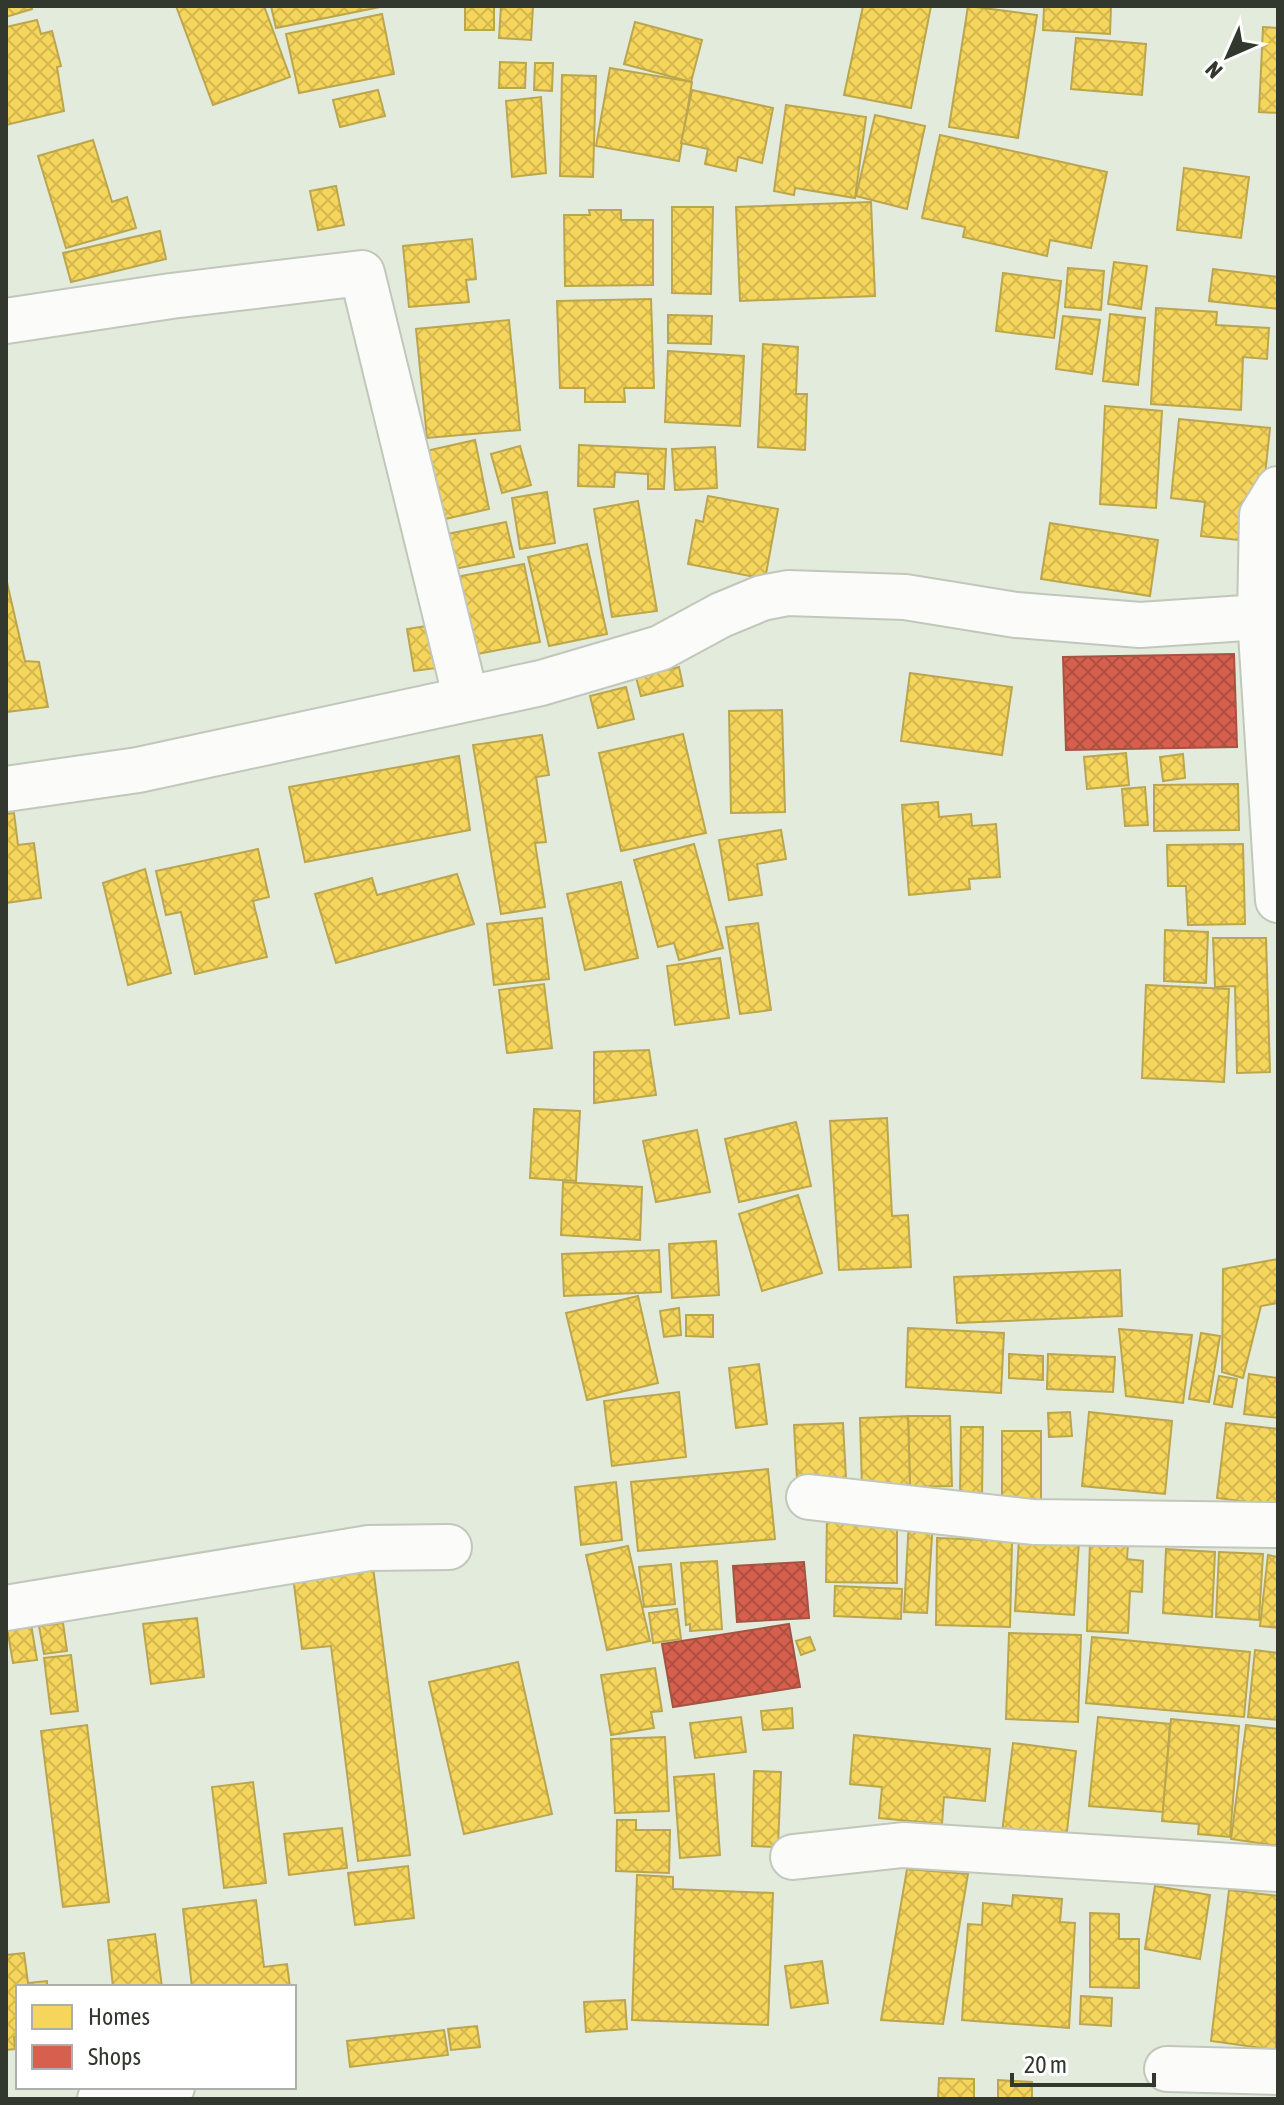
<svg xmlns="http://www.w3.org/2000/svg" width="1284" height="2105" font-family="'Asap Condensed',sans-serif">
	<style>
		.homes { fill: url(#homes-cross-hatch); stroke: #bba64e; stroke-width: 2 }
		.shops { fill: url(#shops-cross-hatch); stroke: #a55443; stroke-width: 2 }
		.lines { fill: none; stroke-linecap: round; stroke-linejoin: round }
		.minor-casing { stroke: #c1c7bb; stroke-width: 48 }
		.minor { stroke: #fbfcfa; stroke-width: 44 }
	</style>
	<defs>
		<pattern id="homes-cross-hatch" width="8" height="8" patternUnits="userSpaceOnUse" patternTransform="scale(2)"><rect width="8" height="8" fill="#f6d55c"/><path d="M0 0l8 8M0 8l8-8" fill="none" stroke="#d3b850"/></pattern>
		<pattern id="shops-cross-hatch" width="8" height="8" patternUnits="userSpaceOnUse" patternTransform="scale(2)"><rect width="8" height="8" fill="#d6604d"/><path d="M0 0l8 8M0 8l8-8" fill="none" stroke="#ae5040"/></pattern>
	</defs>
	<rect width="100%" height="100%" fill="#e3ebdc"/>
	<g class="homes">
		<polygon points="6,6 31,6 32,9 6,17"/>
		<polygon points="176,6 264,6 290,77 213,105"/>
		<polygon points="271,6 385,6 276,28"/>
		<rect x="465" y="6" width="29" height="24"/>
		<polygon points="501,6 533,6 531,40 499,38"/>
		<polygon points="863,6 931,6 911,108 844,95"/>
		<polygon points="968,6 1037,15 1018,138 949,127"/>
		<polygon points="1044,6 1111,6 1110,34 1043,30"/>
		<polygon points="382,14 394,74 299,93 286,34"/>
		<polygon points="37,20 41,34 52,31 61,66 57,67 64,111 6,125 6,27"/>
		<polygon points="635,22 702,40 691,82 624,64"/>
		<polygon points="1263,27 1278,28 1278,113 1259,112"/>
		<polygon points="1076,38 1146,44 1142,95 1071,89"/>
		<polygon points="500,62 526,63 525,88 499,88"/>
		<polygon points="535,63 553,63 552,91 534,90"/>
		<polygon points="610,68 692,82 679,161 596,146"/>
		<polygon points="562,75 596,76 593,177 560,176"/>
		<polygon points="378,90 385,116 340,127 333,100"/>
		<polygon points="692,90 773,108 762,163 738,157 736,171 705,164 708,149 681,143"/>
		<polygon points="541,97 546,173 512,177 506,101"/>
		<polygon points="786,105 866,117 855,198 795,188 794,195 774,191"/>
		<polygon points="875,115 925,126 907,209 856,196"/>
		<polygon points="940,135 1107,172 1091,248 1050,240 1047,256 963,237 965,227 922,218"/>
		<polygon points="93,140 112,202 127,197 136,228 66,248 38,156"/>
		<polygon points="1184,168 1249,177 1241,238 1177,230"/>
		<polygon points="336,186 344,225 318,230 310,191"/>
		<polygon points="871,202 875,296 740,301 736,207"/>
		<polygon points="672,207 713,207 711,294 672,293"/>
		<polygon points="589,210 621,210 621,220 653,220 653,285 565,286 564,215 590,215"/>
		<polygon points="160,231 166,259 71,282 63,253"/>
		<polygon points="472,239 476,279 466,280 469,302 409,307 403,246"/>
		<polygon points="1114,262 1147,266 1141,309 1108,304"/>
		<polygon points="1068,268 1104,271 1101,310 1065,307"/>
		<polygon points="1213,269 1278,277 1278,309 1209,301"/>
		<polygon points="1003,273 1061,281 1054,338 996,331"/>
		<polygon points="651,299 654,388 624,388 625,402 585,402 585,388 560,388 557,301"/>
		<polygon points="1156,308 1217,312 1216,325 1269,328 1267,359 1243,357 1241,410 1151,404"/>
		<polygon points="1110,314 1145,318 1138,385 1103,381"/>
		<polygon points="668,315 712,316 711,344 668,343"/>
		<polygon points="1063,316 1100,320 1092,374 1056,369"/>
		<polygon points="509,320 520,430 427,438 416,329"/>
		<polygon points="763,344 798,347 796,394 807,394 805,450 758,447"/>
		<polygon points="668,351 744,356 740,426 665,422"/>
		<polygon points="1105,406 1162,411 1156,508 1100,504"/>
		<polygon points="1179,419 1270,428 1258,542 1201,536 1205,502 1171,498"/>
		<polygon points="475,440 489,509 441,520 426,451"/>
		<polygon points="579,445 666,449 664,489 648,489 648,474 615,472 614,487 578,486"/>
		<polygon points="520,446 531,485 502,493 491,454"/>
		<polygon points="715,447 717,488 675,490 672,449"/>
		<polygon points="547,492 555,543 520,549 512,498"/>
		<polygon points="708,496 778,509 765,579 688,564 696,520 703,522"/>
		<polygon points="638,501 657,611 612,617 594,509"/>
		<polygon points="506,522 514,557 454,569 447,534"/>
		<polygon points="1050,523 1158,540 1150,596 1041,579"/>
		<polygon points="587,544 607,634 549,646 528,557"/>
		<polygon points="524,564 540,642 472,655 456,577"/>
		<polygon points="6,578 25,661 39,662 48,707 6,712"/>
		<polygon points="446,623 452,666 414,671 407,629"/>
		<polygon points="679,667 683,686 641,696 636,677"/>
		<polygon points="910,673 1012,687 1002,755 901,741"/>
		<polygon points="626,687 634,719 598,728 590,696"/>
		<polygon points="782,710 785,812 731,813 729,711"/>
		<polygon points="683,734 706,833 621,851 599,753"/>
		<polygon points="542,735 549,775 536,777 546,842 535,843 545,907 501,914 473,745"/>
		<polygon points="1126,753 1129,785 1087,789 1084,757"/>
		<polygon points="1183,754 1185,778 1163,781 1160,757"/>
		<polygon points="459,756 470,830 305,862 289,787"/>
		<polygon points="1238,784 1239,830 1154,831 1154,785"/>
		<polygon points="1145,787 1148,825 1125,826 1122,789"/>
		<polygon points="938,802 939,817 971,814 972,826 996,824 1000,877 969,879 970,889 909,895 902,805"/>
		<polygon points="14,813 18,845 34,843 41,898 6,903 6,814"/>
		<polygon points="781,830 786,859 757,864 762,895 729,900 719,840"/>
		<polygon points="694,844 723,948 679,960 674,943 658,947 634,860"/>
		<polygon points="1243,844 1245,924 1188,925 1186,886 1168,886 1167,845"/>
		<polygon points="258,849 269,897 253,901 267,957 195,974 181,912 166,915 156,871"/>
		<polygon points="145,869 171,973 128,985 103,883"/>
		<polygon points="457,874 474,924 336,963 315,894 372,878 377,895"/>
		<polygon points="621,882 638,958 585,970 567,894"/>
		<polygon points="542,918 549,979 494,985 487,924"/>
		<polygon points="758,923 771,1010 740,1014 726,927"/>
		<polygon points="1165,930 1208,932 1206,983 1164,981"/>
		<polygon points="1213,938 1266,938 1270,1072 1237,1073 1235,986 1215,987"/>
		<polygon points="720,958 729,1018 675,1025 667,966"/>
		<polygon points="544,984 552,1048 507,1053 499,990"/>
		<polygon points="1146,985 1229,989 1224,1082 1142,1078"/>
		<polygon points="649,1050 656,1095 594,1103 594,1052"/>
		<polygon points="534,1109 580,1111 576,1181 530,1178"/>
		<polygon points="887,1118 892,1216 908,1215 911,1267 839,1270 830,1121"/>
		<polygon points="796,1122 811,1186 739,1202 725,1139"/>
		<polygon points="697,1130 710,1192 656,1202 643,1141"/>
		<polygon points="563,1182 642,1187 640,1240 561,1235"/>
		<polygon points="798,1195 822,1273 762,1291 739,1214"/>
		<polygon points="716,1241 719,1295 672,1298 669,1244"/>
		<polygon points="659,1250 661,1292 564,1296 562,1254"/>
		<polygon points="1278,1259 1278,1303 1261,1306 1243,1378 1222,1372 1223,1269"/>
		<polygon points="1120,1270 1122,1316 957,1323 954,1277"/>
		<polygon points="638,1296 658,1383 587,1400 566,1313"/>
		<polygon points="679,1308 681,1335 664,1337 660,1311"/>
		<polygon points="686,1315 713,1315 713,1337 686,1336"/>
		<polygon points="908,1328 1004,1333 1001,1393 906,1387"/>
		<polygon points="1119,1329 1192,1335 1183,1403 1126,1396"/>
		<polygon points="1201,1333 1220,1336 1209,1402 1189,1399"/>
		<polygon points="1009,1354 1043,1356 1043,1380 1009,1378"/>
		<polygon points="1048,1354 1115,1357 1113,1392 1047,1389"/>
		<polygon points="759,1364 767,1424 736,1428 729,1368"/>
		<polygon points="1249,1374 1278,1378 1278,1418 1244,1414"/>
		<polygon points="1219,1376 1237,1379 1232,1407 1214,1404"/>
		<polygon points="679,1392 686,1457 612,1466 604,1401"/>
		<polygon points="1070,1412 1072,1436 1049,1437 1048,1413"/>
		<polygon points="1089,1412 1172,1421 1165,1494 1082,1486"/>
		<polygon points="908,1416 950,1416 952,1486 910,1487"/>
		<polygon points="908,1416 910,1487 862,1488 860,1418"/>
		<polygon points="843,1423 846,1478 797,1480 794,1425"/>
		<polygon points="1226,1423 1278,1429 1278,1506 1217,1498"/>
		<polygon points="961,1427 983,1427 982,1496 960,1495"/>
		<rect x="1002" y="1431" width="39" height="77"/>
		<polygon points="768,1469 775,1539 638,1551 631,1482"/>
		<polygon points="616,1482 622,1540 581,1545 575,1487"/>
		<polygon points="827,1516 897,1518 897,1583 826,1582"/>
		<polygon points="909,1520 933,1521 927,1613 904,1612"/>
		<polygon points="937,1538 1012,1541 1010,1627 936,1625"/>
		<polygon points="1019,1538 1079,1542 1074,1615 1015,1611"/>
		<polygon points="1090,1543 1128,1544 1127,1559 1143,1561 1142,1592 1130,1591 1128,1633 1087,1631"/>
		<polygon points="628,1546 650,1641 607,1650 586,1555"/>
		<polygon points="1166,1549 1215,1552 1212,1617 1163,1613"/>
		<polygon points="1219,1552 1263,1554 1259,1620 1216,1617"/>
		<polygon points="1268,1555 1278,1557 1278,1628 1260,1626"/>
		<polygon points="717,1561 722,1629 690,1631 690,1624 686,1625 681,1563"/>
		<polygon points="671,1564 675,1604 644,1607 639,1567"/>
		<polygon points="373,1567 410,1855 358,1861 331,1646 302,1649 293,1576"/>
		<polygon points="835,1586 902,1589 901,1619 834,1616"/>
		<polygon points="677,1609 681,1639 653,1643 649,1613"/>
		<polygon points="197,1618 204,1677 151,1684 143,1624"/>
		<polygon points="63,1623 67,1651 44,1654 39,1626"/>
		<polygon points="31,1624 37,1660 13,1663 7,1628"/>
		<polygon points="1009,1633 1081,1635 1078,1722 1006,1719"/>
		<polygon points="810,1637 815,1650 801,1655 796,1641"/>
		<polygon points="1092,1637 1250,1652 1244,1717 1086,1703"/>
		<polygon points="1255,1650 1278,1653 1278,1720 1248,1717"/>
		<polygon points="71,1655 78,1711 51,1714 44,1658"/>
		<polygon points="518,1662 552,1814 464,1834 429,1682"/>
		<polygon points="655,1668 662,1711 651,1712 654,1728 611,1735 601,1675"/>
		<polygon points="792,1708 793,1728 763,1730 761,1711"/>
		<polygon points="741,1717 746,1752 695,1758 690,1723"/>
		<polygon points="1098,1717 1170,1724 1163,1812 1089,1806"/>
		<polygon points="1171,1719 1239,1726 1230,1837 1198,1834 1199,1824 1162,1821"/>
		<polygon points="87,1725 109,1902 63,1907 41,1731"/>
		<polygon points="1246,1725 1278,1729 1278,1846 1231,1839"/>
		<polygon points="854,1735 990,1749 985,1801 944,1797 942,1824 879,1818 882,1787 850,1784"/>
		<polygon points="665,1737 669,1811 615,1813 611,1739"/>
		<polygon points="1013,1743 1076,1751 1065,1849 1001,1841"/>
		<polygon points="754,1771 781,1772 778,1847 752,1846"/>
		<polygon points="714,1774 720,1855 680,1858 674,1777"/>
		<polygon points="253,1782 266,1883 224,1888 212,1787"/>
		<polygon points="617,1820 636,1820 636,1830 670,1830 669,1873 616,1871"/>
		<polygon points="342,1828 347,1868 289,1875 284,1834"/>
		<polygon points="408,1866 414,1918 355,1925 348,1873"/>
		<polygon points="907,1869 968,1874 943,2024 881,2020"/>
		<polygon points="637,1875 673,1877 673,1889 773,1893 768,2025 632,2020"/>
		<polygon points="1155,1886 1210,1895 1200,1959 1145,1949"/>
		<polygon points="1229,1890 1278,1896 1276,2050 1211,2041"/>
		<polygon points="1013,1895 1062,1899 1060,1922 1075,1923 1069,2028 962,2020 968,1924 982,1925 983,1903 1012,1906"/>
		<polygon points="256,1900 264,1967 287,1964 290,1987 192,1987 183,1909"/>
		<polygon points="1090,1913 1119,1914 1119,1939 1139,1939 1139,1988 1090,1987"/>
		<polygon points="155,1934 162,1987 113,1987 108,1940"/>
		<polygon points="24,1953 28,1983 47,1981 47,1987 18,1987 18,2036 14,2037 15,2049 6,2050 6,1955"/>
		<polygon points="822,1961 828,2003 791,2008 785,1966"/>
		<polygon points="1081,1996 1112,1998 1111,2026 1080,2024"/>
		<polygon points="625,2000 627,2029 586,2032 584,2002"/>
		<polygon points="477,2026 480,2047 451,2050 448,2029"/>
		<polygon points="444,2030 448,2055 350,2067 347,2041"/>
		<polygon points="939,2078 974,2079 974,2099 938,2099"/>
		<polygon points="998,2080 1032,2082 1032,2099 998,2099"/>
	</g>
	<g class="shops">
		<polygon points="1234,654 1237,747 1066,750 1063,657"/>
		<polygon points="804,1562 809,1618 737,1622 733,1566"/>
		<polygon points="789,1624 800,1687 673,1707 662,1644"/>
	</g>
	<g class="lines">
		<g class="minor-casing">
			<g id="minor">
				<polyline points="6,321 171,296 362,273 466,699"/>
				<polyline points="1260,617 1278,900"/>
				<polyline points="6,789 138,770 541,683 660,648 721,615 762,598 788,593 905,597 1016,615 1140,625 1260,617 1262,515 1278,489"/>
				<polyline points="809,1497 1033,1522 1278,1525"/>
				<polyline points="6,1608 369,1548 449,1547"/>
				<polyline points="793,1857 903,1845 1278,1869"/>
				<polyline points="1167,2069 1278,2072"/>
				<polyline points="100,2099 172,2087"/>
			</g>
		</g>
		<use href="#minor" class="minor"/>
	</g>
	<rect width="1284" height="2105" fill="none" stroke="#32382d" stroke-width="16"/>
	<rect x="16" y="1985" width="280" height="104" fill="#ffffff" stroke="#adafab" stroke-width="2"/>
	<rect x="32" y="2005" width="40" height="24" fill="#f6d55c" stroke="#adafab" stroke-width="2"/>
	<text x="88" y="2025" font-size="24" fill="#32382d">Homes</text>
	<rect x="32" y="2045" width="40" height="24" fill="#d6604d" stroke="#adafab" stroke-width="2"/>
	<text x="88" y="2065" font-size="24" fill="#32382d">Shops</text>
	<g transform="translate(1228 56) rotate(225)" stroke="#ffffff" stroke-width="6" paint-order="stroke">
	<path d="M0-6L14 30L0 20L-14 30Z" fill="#32382d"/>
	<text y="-12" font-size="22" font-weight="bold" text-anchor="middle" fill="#32382d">N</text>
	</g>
	<path d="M1012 2073v12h142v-12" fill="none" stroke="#32382d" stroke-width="4"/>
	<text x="1024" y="2073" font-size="24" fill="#32382d" stroke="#ffffff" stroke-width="6" paint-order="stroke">20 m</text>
</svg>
